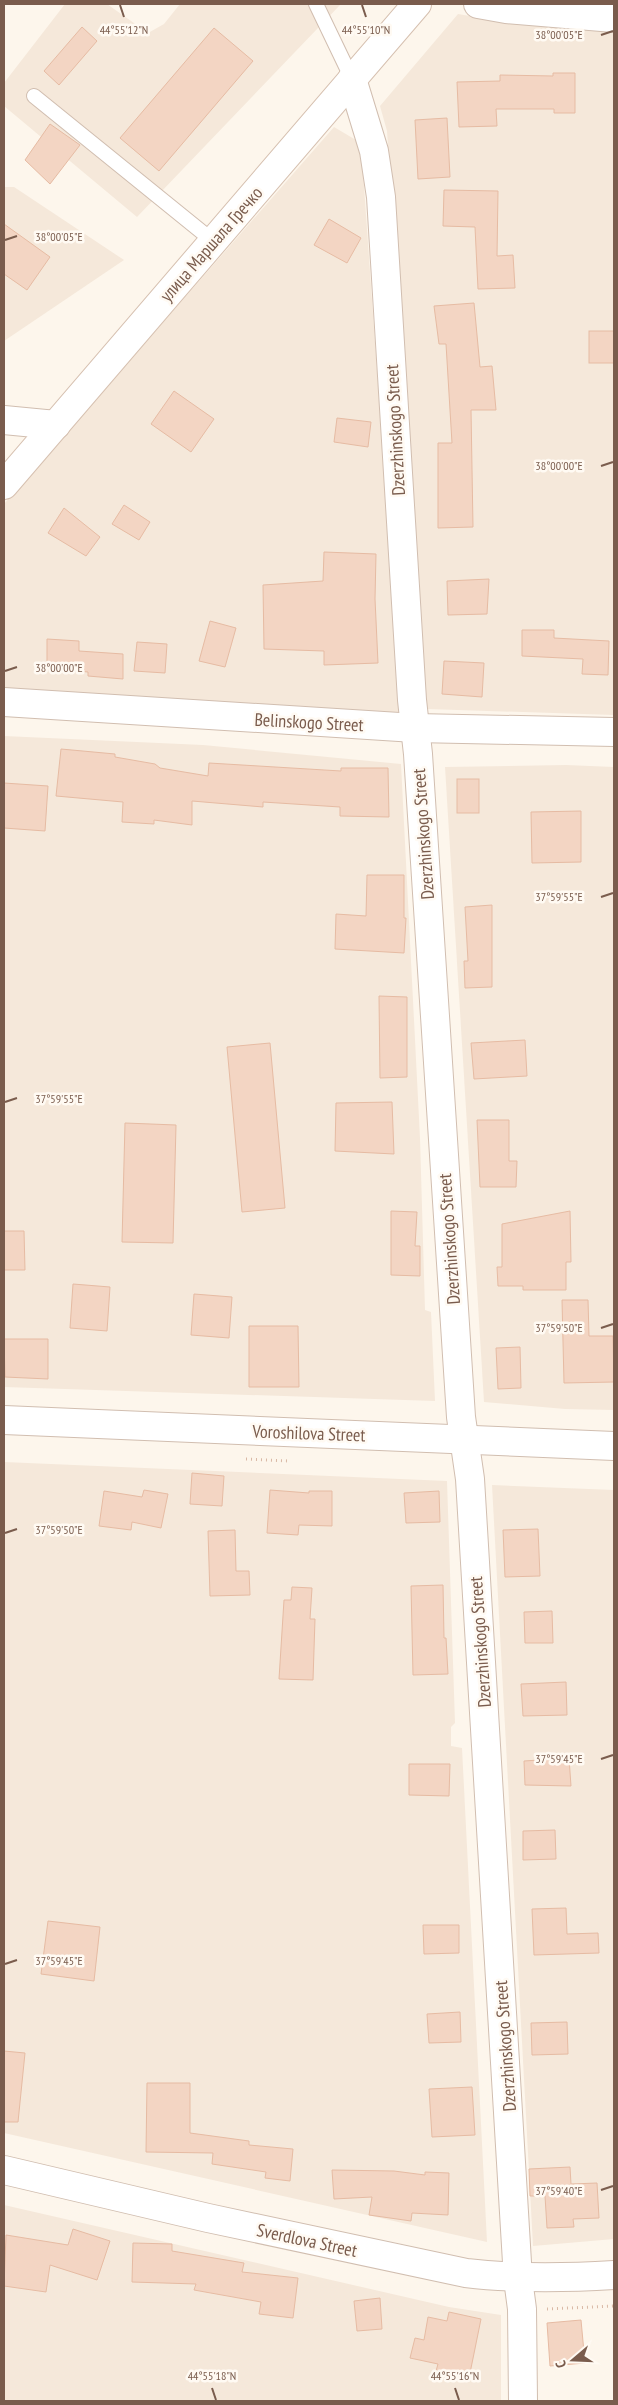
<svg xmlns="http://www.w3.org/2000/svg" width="618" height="2405" font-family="'PT Sans Narrow',sans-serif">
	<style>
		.residential { fill: #f5e8da }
		.building { fill: #f3d5c3; stroke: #e6bba3 }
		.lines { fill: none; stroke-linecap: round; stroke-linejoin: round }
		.lane-casing { stroke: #d1beb0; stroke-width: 16 }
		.street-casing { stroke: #d1beb0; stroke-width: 30 }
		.secondary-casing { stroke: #d6c0b0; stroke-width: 30 }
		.path { stroke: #d9b8a5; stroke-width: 3; stroke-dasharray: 1 4; stroke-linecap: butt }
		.lane { stroke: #fff; stroke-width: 14 }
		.street { stroke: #fff; stroke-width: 28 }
		.secondary { stroke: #fff; stroke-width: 28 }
		.ticks { fill: none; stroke: #7a5c4d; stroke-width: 2 }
		.labels { text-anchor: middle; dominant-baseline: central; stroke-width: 5; stroke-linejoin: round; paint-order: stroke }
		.street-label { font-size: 18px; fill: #7a5c4d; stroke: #fffaf3 }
		.ticks-label { font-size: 12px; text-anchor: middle; fill: #7a5c4d; stroke: #fffaf3; stroke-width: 5; stroke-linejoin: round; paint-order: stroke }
	</style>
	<rect width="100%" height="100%" fill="#fdf6ec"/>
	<g class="residential">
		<polygon points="65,4 107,4 148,33 164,24 180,4 341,4 137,217 4,106 4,83"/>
		<polygon points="458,14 512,23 614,27 614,715 427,709 387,131 380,106"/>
		<polygon points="334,127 361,143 401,715 4,688 4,504"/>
		<polygon points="4,187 14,187 124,260 4,341"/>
		<polygon points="4,736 203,745 401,764 420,1138 425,1310 431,1312 435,1401 4,1387"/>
		<polygon points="566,765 614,767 614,1410 565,1409 484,1402 445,767"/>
		<polygon points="4,1462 447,1481 455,1723 451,1727 451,1746 462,1748 487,2242 4,2133"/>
		<polygon points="492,1485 614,1490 614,2239 533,2246"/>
		<polygon points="4,2205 449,2307 501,2315 501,2401 4,2401"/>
	</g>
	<g class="building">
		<polygon points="82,27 97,41 59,85 44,71"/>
		<polygon points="214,28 253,61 159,171 120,138"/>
		<polygon points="553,73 575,73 575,113 554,113 554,109 496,109 497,126 459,127 457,82 500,81 500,75 553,76"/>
		<polygon points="447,118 450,177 418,179 415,120"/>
		<polygon points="50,124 80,145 50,184 25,160"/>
		<polygon points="444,190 498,191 497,256 513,255 515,288 478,289 475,227 443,226"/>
		<polygon points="329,219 361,238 347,263 314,245"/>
		<polygon points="4,224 50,257 27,290 4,274"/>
		<polygon points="474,303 480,367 492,366 496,410 471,410 473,527 438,528 438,443 452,443 446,344 439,344 434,306"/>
		<rect x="589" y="331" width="25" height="32"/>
		<polygon points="174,391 214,419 191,452 151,424"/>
		<polygon points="337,418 371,422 368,447 334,442"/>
		<polygon points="124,505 150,522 139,540 112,524"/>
		<polygon points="64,508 100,537 86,556 48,533"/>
		<polygon points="324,552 376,554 375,599 378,663 324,665 324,651 264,649 263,585 323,581"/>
		<polygon points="489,579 487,614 448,615 447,581"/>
		<polygon points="210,621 236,628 225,667 199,661"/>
		<polygon points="522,630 554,630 554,638 609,641 608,675 582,674 583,659 522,656"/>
		<polygon points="47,639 79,641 79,651 123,654 123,679 88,676 88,672 47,668"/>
		<polygon points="137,642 167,644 165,673 134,671"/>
		<polygon points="444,661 484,663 482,697 442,694"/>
		<polygon points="61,749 115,754 115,757 155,764 160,768 208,776 209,763 341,771 341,768 388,768 389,817 340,816 340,807 263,802 263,807 192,801 192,825 154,820 154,824 122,822 123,802 56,796"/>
		<rect x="457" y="779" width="22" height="34"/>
		<polygon points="4,783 48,786 45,831 4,828"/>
		<polygon points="581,811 581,862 532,863 531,812"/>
		<polygon points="367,875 404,875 404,918 406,918 404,953 335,949 336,914 366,916"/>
		<polygon points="492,905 492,987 465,988 464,961 468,961 465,907"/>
		<polygon points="379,996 407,997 407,1077 380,1078"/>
		<polygon points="525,1040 527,1076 474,1079 471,1043"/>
		<polygon points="270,1043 285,1208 242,1212 227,1047"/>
		<polygon points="392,1102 394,1154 335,1151 336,1103"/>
		<polygon points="477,1120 509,1120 509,1161 517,1161 516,1187 480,1187"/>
		<polygon points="125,1123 176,1125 173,1243 122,1242"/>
		<polygon points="391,1211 417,1212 415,1246 420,1246 420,1276 391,1275"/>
		<polygon points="570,1211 571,1262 566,1262 566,1290 523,1290 523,1286 498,1286 497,1267 502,1267 502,1224"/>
		<polygon points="4,1231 24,1231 25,1270 4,1270"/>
		<polygon points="73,1284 110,1287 107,1331 70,1328"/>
		<polygon points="194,1294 232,1297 229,1338 191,1335"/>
		<polygon points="562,1300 588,1300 589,1336 613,1336 614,1382 564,1383"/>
		<polygon points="249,1326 298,1326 299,1387 249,1387"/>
		<polygon points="4,1339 48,1339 48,1379 5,1377"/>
		<polygon points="520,1347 521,1388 498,1389 496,1348"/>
		<polygon points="192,1473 224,1476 222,1506 190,1504"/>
		<polygon points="144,1490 168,1494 161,1528 132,1522 131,1530 99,1526 104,1491 142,1497"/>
		<polygon points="270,1490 309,1493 309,1491 332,1491 332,1526 299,1525 298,1535 267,1533"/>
		<polygon points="439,1491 440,1522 406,1523 404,1493"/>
		<polygon points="538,1529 540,1576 505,1577 503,1530"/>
		<polygon points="235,1530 236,1571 249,1571 250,1595 210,1596 208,1531"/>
		<polygon points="443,1585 444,1638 446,1638 448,1674 413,1675 411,1586"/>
		<polygon points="292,1587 312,1588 310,1619 315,1619 313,1680 279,1679 284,1600 291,1600"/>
		<polygon points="552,1611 553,1643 525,1643 524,1612"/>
		<polygon points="566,1682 567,1715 523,1716 521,1684"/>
		<polygon points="569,1758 571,1786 525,1785 524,1761"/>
		<polygon points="409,1764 450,1764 449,1796 409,1795"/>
		<polygon points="555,1830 556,1859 523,1860 523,1831"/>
		<polygon points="566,1908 567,1934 598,1933 599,1953 534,1955 532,1909"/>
		<polygon points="48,1921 100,1927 94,1981 41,1974"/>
		<polygon points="423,1925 459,1925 459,1953 424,1954"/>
		<polygon points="460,2012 461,2042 429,2043 427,2014"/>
		<polygon points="567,2022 568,2054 532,2055 531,2023"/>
		<polygon points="4,2051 25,2053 18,2122 4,2122"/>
		<polygon points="147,2083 190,2083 190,2133 249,2141 249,2145 293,2149 290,2181 265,2178 266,2172 212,2164 213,2153 146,2152"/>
		<polygon points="472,2087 475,2135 432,2137 429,2089"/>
		<polygon points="570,2167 571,2184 597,2183 599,2218 573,2219 574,2227 547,2228 545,2196 530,2196 529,2169"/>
		<polygon points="332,2170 394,2171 425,2175 425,2172 449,2173 448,2215 412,2213 411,2221 369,2215 372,2197 334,2199"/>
		<polygon points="73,2229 110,2241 97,2280 50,2265 46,2292 4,2286 6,2235 68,2245"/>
		<polygon points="133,2243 172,2244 172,2251 244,2263 242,2272 298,2278 293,2318 259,2314 261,2302 194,2290 196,2284 132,2282"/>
		<polygon points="380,2298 382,2329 357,2331 354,2301"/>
		<polygon points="449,2312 481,2319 469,2378 436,2371 438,2364 410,2358 415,2338 424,2340 428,2317 447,2321"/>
		<polygon points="581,2320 585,2363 550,2366 547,2323"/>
	</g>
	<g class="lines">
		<g class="lane-casing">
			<g id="lane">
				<polyline points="316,4 352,79"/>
				<polyline points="34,96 213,241"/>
			</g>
		</g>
		<g class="street-casing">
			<g id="street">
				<polyline points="478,4 506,9 614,18"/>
				<polyline points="352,79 374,151 381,197 412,700 418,754 461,1417 470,1479 518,2279 522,2309 523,2401"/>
				<polyline points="4,420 56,425"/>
				<polyline points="4,702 415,728 614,732"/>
				<polyline points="4,1420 614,1446"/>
				<path d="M4 2170 208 2218 466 2273C516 2279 564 2278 614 2275"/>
			</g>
		</g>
		<g class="secondary-casing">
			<polyline id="secondary" points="4,485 417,4"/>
		</g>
		<g class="path">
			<polyline points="246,1459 289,1461"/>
			<polyline points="547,2309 614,2306"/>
		</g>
		<use href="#lane" class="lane"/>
		<use href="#street" class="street"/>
		<use href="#secondary" class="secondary"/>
	</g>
	<path class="ticks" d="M120 5 124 17M362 5 366 17M601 35 613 31M5 240 17 236M601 466 613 462M5 671 17 667M601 897 613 893M5 1102 17 1098M601 1328 613 1324M5 1533 17 1529M601 1759 613 1755M5 1964 17 1960M601 2190 613 2186M212 2388 216 2400M455 2388 459 2400"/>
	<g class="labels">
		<g class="street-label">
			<text transform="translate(211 244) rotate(-49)">улица Маршала Гречко</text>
			<text transform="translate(395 430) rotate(-93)">Dzerzhinskogo Street</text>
			<text transform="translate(309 722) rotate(3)">Belinskogo Street</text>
			<text transform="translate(423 834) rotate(-94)">Dzerzhinskogo Street</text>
			<text transform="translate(449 1239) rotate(-94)">Dzerzhinskogo Street</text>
			<text transform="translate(309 1433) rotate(2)">Voroshilova Street</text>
			<text transform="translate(480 1642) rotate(-94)">Dzerzhinskogo Street</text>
			<text transform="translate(505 2046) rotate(-94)">Dzerzhinskogo Street</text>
			<text transform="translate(307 2240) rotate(12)">Sverdlova Street</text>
		</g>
	</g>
	<g class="ticks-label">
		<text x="124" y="34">44°55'12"N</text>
		<text x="366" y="34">44°55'10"N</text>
		<text x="559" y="39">38°00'05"E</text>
		<text x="59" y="241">38°00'05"E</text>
		<text x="559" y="470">38°00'00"E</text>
		<text x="59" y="672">38°00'00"E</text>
		<text x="559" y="901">37°59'55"E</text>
		<text x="59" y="1103">37°59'55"E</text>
		<text x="559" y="1332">37°59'50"E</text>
		<text x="59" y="1534">37°59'50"E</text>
		<text x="559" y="1763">37°59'45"E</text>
		<text x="59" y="1965">37°59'45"E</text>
		<text x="559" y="2195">37°59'40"E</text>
		<text x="212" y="2380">44°55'18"N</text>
		<text x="455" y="2380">44°55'16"N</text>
	</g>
	<rect width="618" height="2405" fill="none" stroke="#7a5c4d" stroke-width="10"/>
	<g transform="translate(573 2360) rotate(251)" stroke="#fffaf3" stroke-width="4" paint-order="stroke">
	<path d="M0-4L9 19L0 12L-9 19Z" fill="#7a5c4d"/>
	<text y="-8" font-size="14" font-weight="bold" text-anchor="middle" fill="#7a5c4d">С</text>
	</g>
</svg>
